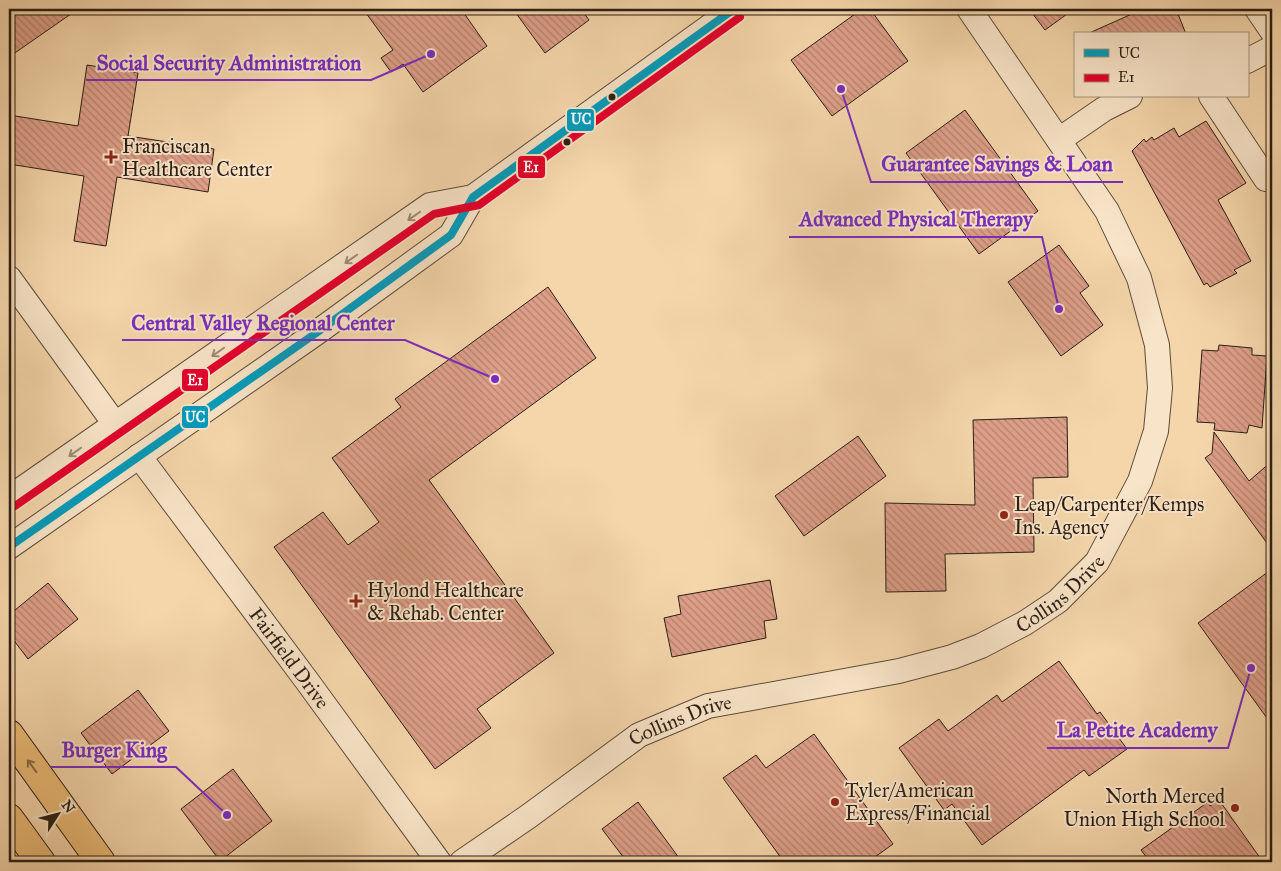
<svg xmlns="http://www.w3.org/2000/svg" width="1281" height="871" font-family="'IM FELL Great Primer',serif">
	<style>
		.building { fill: url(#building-back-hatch); stroke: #2b1e14 }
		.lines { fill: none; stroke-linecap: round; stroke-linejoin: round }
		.minor-casing { stroke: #5e4c3a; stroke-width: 26 }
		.major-casing { stroke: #2b1e14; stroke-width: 30 }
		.minor { stroke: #f8e4c8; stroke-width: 24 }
		.major { stroke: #eabb76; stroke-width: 28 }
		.bus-1-casing { stroke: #f8e4c8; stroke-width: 11 }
		.bus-2-casing { stroke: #f8e4c8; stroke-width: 11 }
		.bus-1 { stroke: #049bbb; stroke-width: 8 }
		.bus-2 { stroke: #e4002b; stroke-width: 8 }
		.oneway { stroke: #9c8b77 }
		.oneway2 { stroke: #8a6c45 }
		.bus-dot { fill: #2b1e14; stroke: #f8e4c8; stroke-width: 2 }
		.poi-dot { fill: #8f2418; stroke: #f8e4c8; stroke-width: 2 }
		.labels { text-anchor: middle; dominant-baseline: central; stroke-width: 4; stroke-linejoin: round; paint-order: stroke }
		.poi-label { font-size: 20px; fill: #2b1e14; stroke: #f8e4c8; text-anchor: start }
		.street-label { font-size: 20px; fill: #2b1e14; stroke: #f8e4c8 }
		.leader { fill: none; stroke: #7b2cbf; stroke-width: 2 }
		.callout-dot { fill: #7b2cbf; stroke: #f8e4c8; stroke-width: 2 }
		.callout-label { font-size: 21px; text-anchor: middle; font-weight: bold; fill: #7b2cbf; stroke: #f8e4c8; stroke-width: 4; stroke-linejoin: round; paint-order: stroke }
		.line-badge { stroke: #f8e4c8; stroke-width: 2 }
		.badge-label { font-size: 14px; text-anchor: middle; font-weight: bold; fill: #fff }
	</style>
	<defs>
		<pattern id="building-back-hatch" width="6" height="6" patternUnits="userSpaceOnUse" patternTransform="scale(1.25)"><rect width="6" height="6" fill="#de9f89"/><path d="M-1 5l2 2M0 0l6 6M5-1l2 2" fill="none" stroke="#b4816f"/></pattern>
	</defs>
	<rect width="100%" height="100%" fill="#f5d6ab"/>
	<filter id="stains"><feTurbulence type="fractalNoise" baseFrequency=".004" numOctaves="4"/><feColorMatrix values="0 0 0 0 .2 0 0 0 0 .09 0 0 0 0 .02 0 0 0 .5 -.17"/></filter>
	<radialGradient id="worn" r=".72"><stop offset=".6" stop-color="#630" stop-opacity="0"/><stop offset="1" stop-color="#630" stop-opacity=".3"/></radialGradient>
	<g class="building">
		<polygon points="9,9 78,9 9,57"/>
		<polygon points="363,9 461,9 487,46 423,92 403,64 391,72 381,58 393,50"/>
		<polygon points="513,9 581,9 589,20 545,53"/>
		<polygon points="862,9 870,9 908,61 832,116 791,60"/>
		<polygon points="1029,9 1074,9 1045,30"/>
		<polygon points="1143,9 1176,9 1186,34 1087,34"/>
		<polygon points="87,65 138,73 128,136 214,149 208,192 117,177 106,246 74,241 84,176 9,164 9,115 78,126"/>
		<polygon points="965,110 1038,211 979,254 906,153"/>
		<polygon points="1206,121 1246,183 1218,200 1251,261 1234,270 1237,273 1210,287 1207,283 1204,285 1132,151 1144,139 1146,142 1152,137 1154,140 1174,128 1179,137"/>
		<polygon points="1059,245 1089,286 1080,293 1103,325 1061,356 1008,282"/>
		<polygon points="548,287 596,358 429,480 554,653 477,709 491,728 435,769 274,547 323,512 348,545 379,522 332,458 401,407 395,399"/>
		<polygon points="1219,345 1252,348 1252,355 1267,356 1262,428 1249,425 1247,433 1214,430 1215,423 1197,422 1202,350 1218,351"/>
		<polygon points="1067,417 1068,477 1033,478 1034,552 945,554 946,591 886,592 885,503 975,505 973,420"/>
		<polygon points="1214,432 1249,481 1272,461 1272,550 1205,458 1212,453"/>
		<polygon points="858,436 886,476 804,536 775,496"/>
		<polygon points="1272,569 1272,725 1198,623"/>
		<polygon points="770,580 777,619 764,621 766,638 672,657 664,618 681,614 678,596"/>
		<polygon points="48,583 78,619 28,659 9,634 9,615"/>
		<polygon points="1059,661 1097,714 1100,712 1127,749 1089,776 1084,770 982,845 952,804 944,810 899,748 939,719 948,731 997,695 1002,702"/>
		<polygon points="138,690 169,731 112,774 81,733"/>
		<polygon points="814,734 893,844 868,862 784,862 723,778 756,755 766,768"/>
		<polygon points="233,769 272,821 220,861 181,809"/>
		<polygon points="1219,800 1263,862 1150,862 1141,850 1208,802 1210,806"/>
		<polygon points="638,802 682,862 627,862 602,829"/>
	</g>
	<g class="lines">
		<g class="minor-casing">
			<g id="minor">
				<polyline points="1257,9 1272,31"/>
				<polyline points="1247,61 1272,48"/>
				<polyline points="1211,96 1266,179 1272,175"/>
				<polyline points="1059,140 1104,109 1130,96"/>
				<polyline points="9,278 115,424"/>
				<path id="s1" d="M139 456 307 681 439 862"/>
				<polyline points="9,498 430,205 473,197"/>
				<polyline points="9,547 319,331 451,235 473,197 734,9"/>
				<path id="s2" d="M462 862 529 816 639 735 708 706 899 671 952 657 981 646 1025 623 1058 601 1097 562 1140 481 1156 431 1160 388 1157 345 1139 278 1107 211 969 9"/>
			</g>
		</g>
		<g class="major-casing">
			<g id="major">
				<polyline points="9,734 101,862"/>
				<polyline points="9,818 41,862"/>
			</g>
		</g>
		<use href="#minor" class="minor"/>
		<use href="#major" class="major"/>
		<g class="bus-1-casing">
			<polyline id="bus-1" points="9,547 319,331 451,235 473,197 734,9"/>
		</g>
		<g class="bus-2-casing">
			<polyline id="bus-2" points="15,506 434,214 479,205 740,17"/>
		</g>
		<use href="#bus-1" class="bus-1"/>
		<use href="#bus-2" class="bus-2"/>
	</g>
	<defs><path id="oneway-shaft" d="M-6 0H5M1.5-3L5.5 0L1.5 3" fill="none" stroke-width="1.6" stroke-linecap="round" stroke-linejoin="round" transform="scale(1.25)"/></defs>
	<g class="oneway">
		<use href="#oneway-shaft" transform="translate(414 216) rotate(145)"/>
		<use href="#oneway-shaft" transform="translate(351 259) rotate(145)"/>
		<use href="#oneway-shaft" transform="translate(218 352) rotate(145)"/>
		<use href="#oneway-shaft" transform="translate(75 452) rotate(145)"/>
	</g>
	<use class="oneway2" href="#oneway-shaft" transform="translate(32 766) rotate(-126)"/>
	<g class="bus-dot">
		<circle cx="612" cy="97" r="4.5"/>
		<circle cx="567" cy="142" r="4.5"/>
	</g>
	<g class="poi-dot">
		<path d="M108.5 149.5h5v5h5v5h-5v5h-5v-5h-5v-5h5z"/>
		<circle cx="1004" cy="515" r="5"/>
		<path d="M353.5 593.5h5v5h5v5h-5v5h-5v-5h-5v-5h5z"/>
		<circle cx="835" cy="802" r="5"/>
		<circle cx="1235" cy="808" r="5"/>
	</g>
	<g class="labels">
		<g class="poi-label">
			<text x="122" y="146">Franciscan<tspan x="122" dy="23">Healthcare Center</tspan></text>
			<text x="1014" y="504">Leap/Carpenter/Kemps<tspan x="1014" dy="23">Ins. Agency</tspan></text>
			<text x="367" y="590">Hylond Healthcare<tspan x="367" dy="23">&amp; Rehab. Center</tspan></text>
			<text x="845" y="790">Tyler/American<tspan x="845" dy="23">Express/Financial</tspan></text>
			<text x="1225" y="796" text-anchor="end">North Merced<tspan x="1225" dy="23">Union High School</tspan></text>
		</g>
		<g class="street-label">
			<text stroke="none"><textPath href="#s2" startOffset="668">Collins Drive</textPath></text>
			<text stroke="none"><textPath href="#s1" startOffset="252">Fairfield Drive</textPath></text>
			<text stroke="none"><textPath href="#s2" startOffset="262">Collins Drive</textPath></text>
		</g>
	</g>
	<path class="leader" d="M431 54L371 80H86M841 89L871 182H1123M1059 309L1042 237H789M495 379L405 340H122M1251 668L1228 748H1047M227 815L176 767H51"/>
	<g class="callout-dot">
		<circle cx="431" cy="54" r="5"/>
		<circle cx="841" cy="89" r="5"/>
		<circle cx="1059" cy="309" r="5"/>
		<circle cx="495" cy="379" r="5"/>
		<circle cx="1251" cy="668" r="5"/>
		<circle cx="227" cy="815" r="5"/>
	</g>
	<g class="callout-label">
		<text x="229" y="70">Social Security Administration</text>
		<text x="997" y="171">Guarantee Savings &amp; Loan</text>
		<text x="916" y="226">Advanced Physical Therapy</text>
		<text x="263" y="330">Central Valley Regional Center</text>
		<text x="1137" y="737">La Petite Academy</text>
		<text x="114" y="757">Burger King</text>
	</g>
	<g class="line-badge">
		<rect x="566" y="108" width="29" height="24" rx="5" fill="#049bbb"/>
		<rect x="517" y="155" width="29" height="24" rx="5" fill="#e4002b"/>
		<rect x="181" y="368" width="28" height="24" rx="5" fill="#e4002b"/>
		<rect x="181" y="405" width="28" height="24" rx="5" fill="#049bbb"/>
	</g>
	<g class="badge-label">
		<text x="581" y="124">UC</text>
		<text x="531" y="172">E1</text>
		<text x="195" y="385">E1</text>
		<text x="195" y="422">UC</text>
	</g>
	<rect width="1281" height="871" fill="none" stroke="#f5d6ab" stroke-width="30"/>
	<rect x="10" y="10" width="1261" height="851" fill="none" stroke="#2b1e14" stroke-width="2.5"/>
	<rect x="15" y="15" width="1251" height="841" fill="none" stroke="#2b1e14"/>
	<rect x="1074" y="32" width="175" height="65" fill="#f8e4c8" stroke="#a69580"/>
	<rect x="1084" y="49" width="25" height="8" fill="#049bbb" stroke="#a69580"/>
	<text x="1118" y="58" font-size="15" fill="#2b1e14">UC</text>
	<rect x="1084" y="74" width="25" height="8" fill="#e4002b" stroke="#a69580"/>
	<text x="1118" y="82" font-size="15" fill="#2b1e14">E1</text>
	<g transform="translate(58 814) rotate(54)" stroke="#f8e4c8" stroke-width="4" paint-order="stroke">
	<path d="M0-4L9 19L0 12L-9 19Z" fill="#2b1e14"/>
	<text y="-8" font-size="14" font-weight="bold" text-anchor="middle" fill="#2b1e14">N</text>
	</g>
	<rect width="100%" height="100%" filter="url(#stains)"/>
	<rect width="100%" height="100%" fill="url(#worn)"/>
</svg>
